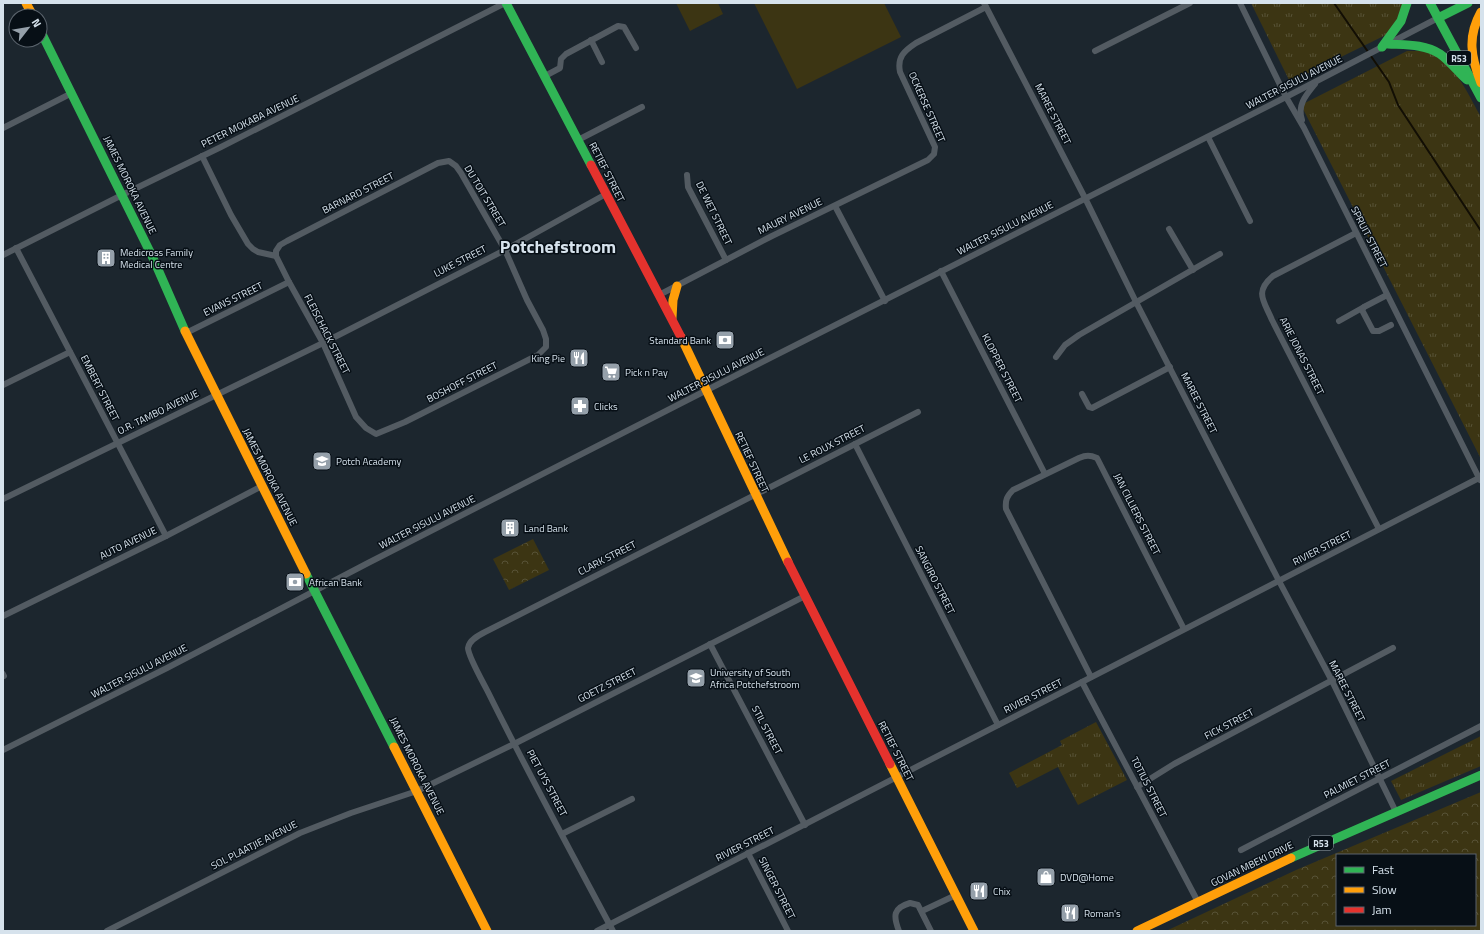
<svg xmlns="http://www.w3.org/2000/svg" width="1484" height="934" font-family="'Titillium Web',sans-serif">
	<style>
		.grass { fill: url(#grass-tufts) }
		.park { fill: url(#park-crowns); fill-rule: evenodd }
		.pitch { fill: #3c3513 }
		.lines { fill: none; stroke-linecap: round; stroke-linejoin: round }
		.stream { stroke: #120e04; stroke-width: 2 }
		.street { stroke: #535b62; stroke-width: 6 }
		.fast { stroke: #30b455; stroke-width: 9 }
		.slow { stroke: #ff9f0a; stroke-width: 9 }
		.jam { stroke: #e5322d; stroke-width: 9 }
		.labels { text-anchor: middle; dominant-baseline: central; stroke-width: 3; stroke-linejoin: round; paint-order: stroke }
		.shield { fill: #070f16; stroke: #98a3ac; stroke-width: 1 }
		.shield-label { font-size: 9px; font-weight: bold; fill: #d6e2ec }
		.street-label { font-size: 10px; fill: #d6e2ec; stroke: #070f16 }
		.poi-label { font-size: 10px; fill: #d6e2ec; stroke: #070f16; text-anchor: start }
		.town-label { font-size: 18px; font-weight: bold; fill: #d6e2ec; stroke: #070f16 }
	</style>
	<defs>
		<pattern id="grass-tufts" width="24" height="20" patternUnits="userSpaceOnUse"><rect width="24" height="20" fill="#3c3513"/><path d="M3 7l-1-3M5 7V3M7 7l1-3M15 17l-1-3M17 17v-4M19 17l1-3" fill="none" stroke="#575236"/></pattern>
		<pattern id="park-crowns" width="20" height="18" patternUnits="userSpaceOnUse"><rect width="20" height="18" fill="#3c3513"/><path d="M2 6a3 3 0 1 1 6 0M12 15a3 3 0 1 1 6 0" fill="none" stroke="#575236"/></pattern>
	</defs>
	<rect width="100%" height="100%" fill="#1c262e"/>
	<g class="grass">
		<polygon points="1251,3 1408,3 1396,30 1290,82"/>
		<path d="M1407 51C1418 51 1429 50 1438 56 1457 68 1470 98 1481 117V459L1301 105Z"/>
		<polygon points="1096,722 1127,780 1078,805 1058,767 1017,788 1009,773 1062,745 1060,741"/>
		<polygon points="1481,736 1481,766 1401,800 1391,781"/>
	</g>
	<g class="park">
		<polygon points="533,539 549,570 509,590 493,559"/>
		<path d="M1481 792V931H1166L1296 870ZM1337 855H1475V925H1337Z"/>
	</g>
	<g class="pitch">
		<polygon points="676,3 718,3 723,14 690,31"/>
		<polygon points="754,3 884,3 901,37 797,89"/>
	</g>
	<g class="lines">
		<polyline class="stream" points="1334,3 1389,82 1398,105 1481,231"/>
		<g class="street">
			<polyline points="984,3 1085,198 1136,302 1279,581 1332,681 1396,812"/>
			<polyline points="1240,3 1286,97 1304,128 1480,480"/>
			<polyline points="591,40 602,62"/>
			<polyline points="1095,51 1190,3"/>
			<polyline points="545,76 560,68 561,59 566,54 618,26 624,27 636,48"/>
			<path d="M1302 120C1297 105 1306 95 1315 84"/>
			<polyline points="3,128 72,93"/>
			<polyline points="1208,137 1250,221"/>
			<polyline points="578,140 642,107"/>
			<polyline points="202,156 231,215 248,244 253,249 258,252 276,256"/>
			<polygon points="449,161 456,166 461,173 505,250 527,300 543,330 546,339 546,347 538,355 405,422 376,434 366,428 356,417 323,343 289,282 276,256 276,251 280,245 287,241 438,163"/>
			<polyline points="687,175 688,187 726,260"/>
			<polyline points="835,206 885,301"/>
			<polyline points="1169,229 1193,270"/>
			<path d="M1356 233 1273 276C1254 292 1264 301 1272 320L1379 529"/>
			<polyline points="16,248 166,536"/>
			<polyline points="3,255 122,195 221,147 505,3"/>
			<polyline points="941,271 1045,474"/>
			<path d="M659 295 772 236 928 160 934 154 935 147 900 72C897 57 904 51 916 43L986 7"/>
			<polyline points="1387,295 1364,307 1362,310 1373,331 1379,331 1391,325"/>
			<polyline points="1339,321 1364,307"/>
			<polyline points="186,333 289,282"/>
			<polyline points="1056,357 1065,345 1079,335 1220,254"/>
			<polyline points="3,385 70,352"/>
			<polyline points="1082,394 1089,407 1092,408 1170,367"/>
			<polyline points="855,444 998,725"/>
			<polyline points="3,499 323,343 505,250 606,194"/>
			<polyline points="3,616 166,536 262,486"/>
			<polyline points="710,644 805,825"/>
			<polyline points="3,674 4,676"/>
			<path d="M1091 677 1006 509C1005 500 1007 496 1013 490L1079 458C1086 455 1090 455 1097 458L1184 629"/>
			<polyline points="1082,682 1198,902"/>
			<polyline points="3,750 167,668 368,563 707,390 1286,97 1438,18"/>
			<polyline points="1137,787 1174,764 1393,648"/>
			<polyline points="562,834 632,799"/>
			<polyline points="1241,850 1481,726"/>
			<polyline points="748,853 788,931"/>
			<polyline points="922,911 956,895"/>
			<polyline points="107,931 300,833 351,813 417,791 514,744 805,596"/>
			<polyline points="597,931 1479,478"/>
			<path d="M613 931C571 852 528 773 488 692 484 684 468 656 468 648 469 640 479 635 485 632L918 412"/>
			<path d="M899 931C893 916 893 908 910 903L918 905 931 931"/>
		</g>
		<g class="fast">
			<polyline points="506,3 591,165"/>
			<polyline points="1430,3 1481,98"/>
			<polyline points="1438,18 1468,3"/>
			<polyline points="40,30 153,258 185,331"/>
			<path d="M1388 44C1405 45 1425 44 1440 54 1450 61 1458 72 1467 80"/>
			<polyline points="1382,47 1401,21 1407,3"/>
			<polyline points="306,574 394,747"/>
			<polyline points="1291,858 1481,775"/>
		</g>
		<g class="slow">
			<polyline points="26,3 33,16"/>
			<path d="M1481 12C1467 37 1471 57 1481 83"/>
			<polyline points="672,318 673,300 677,286"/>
			<polyline points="185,331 306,574"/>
			<polyline points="681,337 788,562"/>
			<polyline points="394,747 487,931"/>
			<polyline points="890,764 974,931"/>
			<polyline points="1137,931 1291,858"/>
		</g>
		<g class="jam">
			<polyline points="591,165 681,337"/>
			<polyline points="788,562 890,764"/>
		</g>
	</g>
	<defs>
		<g id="building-square" transform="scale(1)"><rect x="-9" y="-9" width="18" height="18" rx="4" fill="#95a0aa" stroke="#070f16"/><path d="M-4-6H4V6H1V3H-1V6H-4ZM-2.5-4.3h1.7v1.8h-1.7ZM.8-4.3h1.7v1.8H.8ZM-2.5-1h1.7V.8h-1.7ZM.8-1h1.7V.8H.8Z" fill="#fff"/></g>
		<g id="bank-square" transform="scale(1)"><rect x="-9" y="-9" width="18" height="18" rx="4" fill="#95a0aa" stroke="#070f16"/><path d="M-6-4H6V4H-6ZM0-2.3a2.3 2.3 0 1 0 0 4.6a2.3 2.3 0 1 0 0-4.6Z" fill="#fff"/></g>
		<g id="restaurant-square" transform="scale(1)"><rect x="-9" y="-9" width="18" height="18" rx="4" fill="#95a0aa" stroke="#070f16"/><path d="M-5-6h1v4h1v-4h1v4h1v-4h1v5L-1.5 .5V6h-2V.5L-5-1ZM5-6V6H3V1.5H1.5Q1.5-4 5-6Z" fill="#fff"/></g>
		<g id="supermarket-square" transform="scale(1)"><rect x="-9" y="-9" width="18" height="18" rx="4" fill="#95a0aa" stroke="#070f16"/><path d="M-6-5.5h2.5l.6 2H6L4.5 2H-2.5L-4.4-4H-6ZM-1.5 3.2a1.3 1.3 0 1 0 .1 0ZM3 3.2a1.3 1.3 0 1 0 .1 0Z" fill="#fff"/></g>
		<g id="pharmacy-square" transform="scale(1)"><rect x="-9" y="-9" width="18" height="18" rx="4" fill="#95a0aa" stroke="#070f16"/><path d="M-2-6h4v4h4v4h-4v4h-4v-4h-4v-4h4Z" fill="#fff"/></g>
		<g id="school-square" transform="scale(1)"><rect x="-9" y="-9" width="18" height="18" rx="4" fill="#95a0aa" stroke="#070f16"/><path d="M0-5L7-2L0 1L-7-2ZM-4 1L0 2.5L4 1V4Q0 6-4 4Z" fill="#fff"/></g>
		<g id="university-square" transform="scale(1)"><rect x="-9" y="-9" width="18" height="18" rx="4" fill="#95a0aa" stroke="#070f16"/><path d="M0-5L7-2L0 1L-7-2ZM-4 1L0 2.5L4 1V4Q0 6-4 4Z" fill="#fff"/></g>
		<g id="shop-square" transform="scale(1)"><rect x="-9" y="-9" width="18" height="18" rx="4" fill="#95a0aa" stroke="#070f16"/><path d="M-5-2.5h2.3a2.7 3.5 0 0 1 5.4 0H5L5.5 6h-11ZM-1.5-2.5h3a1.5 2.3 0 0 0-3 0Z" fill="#fff"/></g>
	</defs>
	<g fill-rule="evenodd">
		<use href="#building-square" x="106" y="258"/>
		<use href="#bank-square" x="725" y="340"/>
		<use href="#restaurant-square" x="579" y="358"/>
		<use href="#supermarket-square" x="611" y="372"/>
		<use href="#pharmacy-square" x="580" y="406"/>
		<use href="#school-square" x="322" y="461"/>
		<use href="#building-square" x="510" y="528"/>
		<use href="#bank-square" x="295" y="582"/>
		<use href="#university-square" x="696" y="678"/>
		<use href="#shop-square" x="1046" y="877"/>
		<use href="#restaurant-square" x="979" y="891"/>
		<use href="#restaurant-square" x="1070" y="913"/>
	</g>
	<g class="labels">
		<g class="shield">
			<rect x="1447" y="51" width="24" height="14" rx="3"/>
			<rect x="1309" y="836" width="24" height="14" rx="3"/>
		</g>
		<g class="shield-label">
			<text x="1459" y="58">R53</text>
			<text x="1321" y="843">R53</text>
		</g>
		<g class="street-label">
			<text transform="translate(1294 82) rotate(-27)">WALTER SISULU AVENUE</text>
			<text transform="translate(927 107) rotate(66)">OCKERSE STREET</text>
			<text transform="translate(1053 114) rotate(63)">MAREE STREET</text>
			<text transform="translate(250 121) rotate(-26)">PETER MOKABA AVENUE</text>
			<text transform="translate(607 172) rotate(63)">RETIEF STREET</text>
			<text transform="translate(130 185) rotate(64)">JAMES MOROKA AVENUE</text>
			<text transform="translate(358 193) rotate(-27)">BARNARD STREET</text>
			<text transform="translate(485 196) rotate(59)">DU TOIT STREET</text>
			<text transform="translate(714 213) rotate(64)">DE WET STREET</text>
			<text transform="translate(790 216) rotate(-26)">MAURY AVENUE</text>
			<text transform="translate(1005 228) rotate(-27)">WALTER SISULU AVENUE</text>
			<text transform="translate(1369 237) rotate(63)">SPRUIT STREET</text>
			<text transform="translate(460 261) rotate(-27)">LUKE STREET</text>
			<text transform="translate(233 299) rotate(-26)">EVANS STREET</text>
			<text transform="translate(327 334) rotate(63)">FLEISCHACK STREET</text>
			<text transform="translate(1302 356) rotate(63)">ARIE JONAS STREET</text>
			<text transform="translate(1002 368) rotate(63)">KLOPPER STREET</text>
			<text transform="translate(716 375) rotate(-27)">WALTER SISULU AVENUE</text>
			<text transform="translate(462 382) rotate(-27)">BOSHOFF STREET</text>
			<text transform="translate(100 388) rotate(63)">EMBERT STREET</text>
			<text transform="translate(1199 403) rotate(63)">MAREE STREET</text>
			<text transform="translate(158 412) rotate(-26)">O.R. TAMBO AVENUE</text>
			<text transform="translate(832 444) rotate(-27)">LE ROUX STREET</text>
			<text transform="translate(752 462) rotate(65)">RETIEF STREET</text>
			<text transform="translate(270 477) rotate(63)">JAMES MOROKA AVENUE</text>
			<text transform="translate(1137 514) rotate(63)">JAN CILLIERS STREET</text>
			<text transform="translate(427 522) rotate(-27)">WALTER SISULU AVENUE</text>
			<text transform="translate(128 543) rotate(-26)">AUTO AVENUE</text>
			<text transform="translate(1322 548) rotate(-27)">RIVIER STREET</text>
			<text transform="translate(607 558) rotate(-27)">CLARK STREET</text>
			<text transform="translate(935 580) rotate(63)">SANGIRO STREET</text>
			<text transform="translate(139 671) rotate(-27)">WALTER SISULU AVENUE</text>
			<text transform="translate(607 685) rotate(-27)">GOETZ STREET</text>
			<text transform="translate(1347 691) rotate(63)">MAREE STREET</text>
			<text transform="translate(1033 696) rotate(-27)">RIVIER STREET</text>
			<text transform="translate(1229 724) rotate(-28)">FICK STREET</text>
			<text transform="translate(767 730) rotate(62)">STIL STREET</text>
			<text transform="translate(896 751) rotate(63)">RETIEF STREET</text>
			<text transform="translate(417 766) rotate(63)">JAMES MOROKA AVENUE</text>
			<text transform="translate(1357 779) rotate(-27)">PALMIET STREET</text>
			<text transform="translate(547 783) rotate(62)">PIET UYS STREET</text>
			<text transform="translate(1149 787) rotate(63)">TOTIUS STREET</text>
			<text transform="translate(745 844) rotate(-27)">RIVIER STREET</text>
			<text transform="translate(254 845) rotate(-27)">SOL PLAATJIE AVENUE</text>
			<text transform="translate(1252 864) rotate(-26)">GOVAN MBEKI DRIVE</text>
			<text transform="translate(777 888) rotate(63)">SINGER STREET</text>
		</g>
		<g class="poi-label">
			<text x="120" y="252">Medicross Family<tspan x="120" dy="12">Medical Centre</tspan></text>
			<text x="711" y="340" text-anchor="end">Standard Bank</text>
			<text x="565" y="358" text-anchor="end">King Pie</text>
			<text x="625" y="372">Pick n Pay</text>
			<text x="594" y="406">Clicks</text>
			<text x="336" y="461">Potch Academy</text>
			<text x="524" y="528">Land Bank</text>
			<text x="309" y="582">African Bank</text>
			<text x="710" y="672">University of South<tspan x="710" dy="12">Africa Potchefstroom</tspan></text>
			<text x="1060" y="877">DVD@Home</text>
			<text x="993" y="891">Chix</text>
			<text x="1084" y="913">Roman's</text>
		</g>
		<g class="town-label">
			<text x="558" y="246">Potchefstroom</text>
		</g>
	</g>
	<rect width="1484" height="934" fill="none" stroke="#d6e2ec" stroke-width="8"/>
	<rect x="1336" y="854" width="140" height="72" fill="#070f16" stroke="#5a636c"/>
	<rect x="1344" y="867" width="20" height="6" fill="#30b455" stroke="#5a636c"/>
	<text x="1372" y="874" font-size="12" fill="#d6e2ec">Fast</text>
	<rect x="1344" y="887" width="20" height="6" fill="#ff9f0a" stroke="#5a636c"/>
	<text x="1372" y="894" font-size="12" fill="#d6e2ec">Slow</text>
	<rect x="1344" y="907" width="20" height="6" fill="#e5322d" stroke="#5a636c"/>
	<text x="1372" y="914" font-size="12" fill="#d6e2ec">Jam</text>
	<g transform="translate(28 28) rotate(59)"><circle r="19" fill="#070f16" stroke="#5a636c"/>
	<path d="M0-3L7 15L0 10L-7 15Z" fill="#95a0aa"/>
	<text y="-6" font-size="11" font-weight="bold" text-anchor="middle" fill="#d6e2ec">N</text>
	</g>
</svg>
